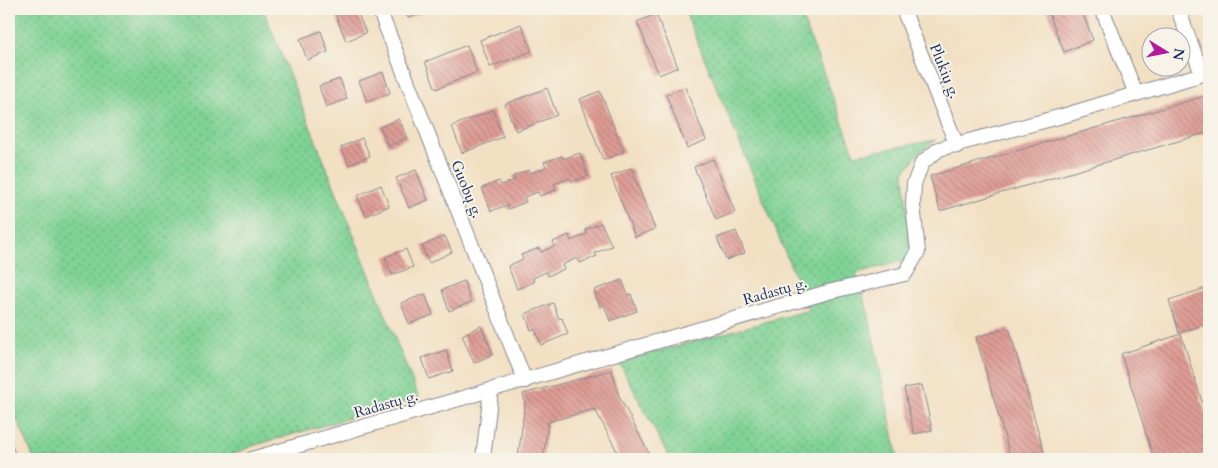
<svg xmlns="http://www.w3.org/2000/svg" width="1218" height="468" font-family="Cardo,serif">
	<style>
		.grass { fill: url(#grass-dots); stroke: #4d8079 }
		.building { fill: url(#building-back-hatch) }
		.lines { fill: none; stroke-linecap: round; stroke-linejoin: round }
		.street-casing { stroke: #868890; stroke-width: 16 }
		.street { stroke: #fff; stroke-width: 14 }
		.labels { text-anchor: middle; dominant-baseline: central; stroke-width: 4; stroke-linejoin: round; paint-order: stroke }
		.street-label { font-size: 15px; fill: #1b2f5e; stroke: #f7f3e8 }
	</style>
	<defs>
		<pattern id="grass-dots" width="8" height="8" patternUnits="userSpaceOnUse" patternTransform="scale(1.25)"><rect width="8" height="8" fill="#7fd294"/><path d="M2 2h.1M6 6h.1" fill="none" stroke="#67ab7c" stroke-width="1.8" stroke-linecap="round"/></pattern>
		<pattern id="building-back-hatch" width="6" height="6" patternUnits="userSpaceOnUse" patternTransform="scale(1.25)"><rect width="6" height="6" fill="#df9c94"/><path d="M-1 5l2 2M0 0l6 6M5-1l2 2" fill="none" stroke="#b4807c"/></pattern>
	</defs>
	<rect width="100%" height="100%" fill="#f7f3e8"/>
	<filter id="ink" filterUnits="userSpaceOnUse"><feTurbulence type="fractalNoise" baseFrequency=".02" numOctaves="2"/><feDisplacementMap in="SourceGraphic" scale="10" xChannelSelector="R" yChannelSelector="G"/><feConvolveMatrix kernelMatrix="1 2 1 2 8 2 1 2 1" color-interpolation-filters="sRGB"/></filter>
	<filter id="wash" filterUnits="userSpaceOnUse"><feTurbulence type="fractalNoise" baseFrequency=".0096" numOctaves="4" result="noise"/><feDisplacementMap in="SourceGraphic" scale="20" xChannelSelector="R" yChannelSelector="G"/><feGaussianBlur stdDeviation="1.12" result="paint"/><feColorMatrix in="noise" values="0 0 0 0 0 0 0 0 0 0 0 0 0 0 0 0 0 1.4 0 .05"/><feComposite in="paint" operator="in"/></filter>
	<g filter="url(#wash)">
		<rect width="100%" height="100%" fill="#f2e0c3"/>
		<g class="grass">
			<polygon points="9,9 263,9 419,398 252,446 223,459 34,459 9,400"/>
			<polygon points="684,9 799,9 855,155 936,140 919,152 904,173 911,259 856,273 868,312 898,459 670,459 619,362 809,310"/>
		</g>
		<g id="blocks">
			<g class="building">
				<polygon points="339,9 356,9 366,33 346,41 334,11"/>
				<polygon points="404,9 432,9 408,18"/>
				<polygon points="1047,9 1081,9 1093,40 1064,52"/>
				<polygon points="656,14 678,67 659,75 637,22"/>
				<polygon points="521,24 532,51 490,67 480,40"/>
				<polygon points="321,31 328,52 307,60 300,39"/>
				<polygon points="467,45 477,72 436,89 425,62"/>
				<polygon points="383,72 390,93 367,102 359,81"/>
				<polygon points="340,79 347,99 326,107 319,86"/>
				<polygon points="685,87 706,140 687,148 666,95"/>
				<polygon points="547,88 557,115 516,131 505,104"/>
				<polygon points="600,91 624,152 603,160 580,99"/>
				<polygon points="1209,95 1209,132 940,211 930,176"/>
				<polygon points="493,110 503,137 462,153 452,126"/>
				<polygon points="399,119 407,138 388,146 380,127"/>
				<polygon points="362,138 370,156 349,165 341,147"/>
				<polygon points="580,153 588,176 572,182 570,178 554,184 556,190 540,196 538,192 524,197 526,202 508,209 507,205 491,211 482,188 499,181 501,185 515,180 513,176 529,170 531,173 546,167 544,162 562,156 563,159"/>
				<polygon points="713,159 735,212 716,220 694,167"/>
				<polygon points="631,168 655,229 635,237 611,176"/>
				<polygon points="416,170 428,200 409,208 396,178"/>
				<polygon points="381,185 389,206 366,216 357,196"/>
				<polygon points="601,223 612,246 595,253 597,256 580,263 577,258 562,265 564,269 548,276 546,272 533,278 534,282 517,289 508,266 523,259 521,255 539,248 541,252 555,246 553,242 569,235 571,241 587,234 585,230"/>
				<polygon points="736,231 745,253 726,260 717,238"/>
				<polygon points="445,236 452,252 429,263 422,246"/>
				<polygon points="406,249 413,267 392,275 385,257"/>
				<polygon points="622,280 628,295 631,294 637,311 610,321 604,305 600,307 594,290"/>
				<polygon points="464,281 471,302 449,311 442,290"/>
				<polygon points="1209,287 1209,323 1179,333 1169,300"/>
				<polygon points="425,294 433,315 409,324 401,303"/>
				<polygon points="553,303 559,319 562,318 568,334 541,345 535,329 531,330 525,314"/>
				<polygon points="481,326 493,354 474,363 462,335"/>
				<polygon points="1009,328 1046,459 1011,459 976,337"/>
				<polygon points="1181,334 1209,424 1209,459 1154,459 1121,354"/>
				<polygon points="446,350 453,371 429,379 422,358"/>
				<polygon points="612,370 619,396 652,459 621,459 595,409 548,422 543,459 518,459 525,402 523,394"/>
				<polygon points="922,385 932,430 914,434 904,388"/>
				<polygon points="10,440 17,459 9,459"/>
			</g>
		</g>
	</g>
	<g filter="url(#ink)">
		<use href="#blocks" fill-opacity="0" stroke="#868890" stroke-width="1"/>
		<g class="lines">
			<g class="street-casing">
				<g id="street">
					<polyline points="379,9 525,381"/>
					<polyline points="903,9 957,146"/>
					<polyline points="1102,9 1136,94"/>
					<polyline points="1178,9 1202,74"/>
					<polyline points="252,459 828,292 905,274 918,252 913,205 914,184 922,163 939,149 1066,115 1209,72"/>
					<polyline points="483,459 491,390"/>
				</g>
			</g>
			<use href="#street" class="street"/>
		</g>
	</g>
	<g class="labels">
		<g class="street-label">
			<text transform="translate(945 71) rotate(68)">Plukių g.</text>
			<text transform="translate(467 189) rotate(68)">Guobų g.</text>
			<text transform="translate(775 291) rotate(-16)">Radastų g.</text>
			<text transform="translate(386 404) rotate(-16)">Radastų g.</text>
		</g>
	</g>
	<rect width="1218" height="468" fill="none" stroke="#f7f3e8" stroke-width="30"/>
	<g transform="translate(1166 52) rotate(100)"><circle r="24" fill="#f7f3e8" stroke="#9fa5b1"/>
	<path d="M0-4L9 19L0 12L-9 19Z" fill="#b5179e"/>
	<text y="-8" font-size="14" font-weight="bold" text-anchor="middle" fill="#1b2f5e">N</text>
	</g>
</svg>
